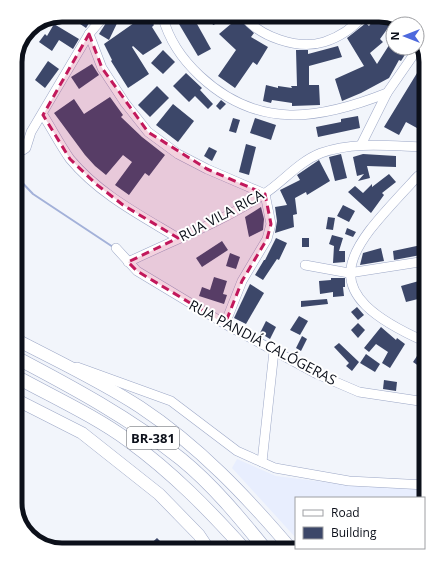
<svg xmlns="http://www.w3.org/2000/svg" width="441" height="565" font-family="'Open Sans',sans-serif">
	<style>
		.built { fill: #e8eefe }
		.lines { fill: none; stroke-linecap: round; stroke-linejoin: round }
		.stream { stroke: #a3b1d9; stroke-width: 2 }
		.building { fill: #3c4769 }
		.minor-casing { stroke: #9ca7c6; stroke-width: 10 }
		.major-casing { stroke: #9ca7c6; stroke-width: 13 }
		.highway-casing { stroke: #9ca7c6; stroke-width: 14 }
		.minor { stroke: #fff; stroke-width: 9 }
		.major { stroke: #fff; stroke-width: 12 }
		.highway { stroke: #fff; stroke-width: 13 }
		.marked { fill: #c2185b; fill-opacity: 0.2; stroke: #c2185b; stroke-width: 3; stroke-dasharray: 8 5; stroke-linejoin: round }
		.labels { text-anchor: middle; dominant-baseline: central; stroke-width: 4; stroke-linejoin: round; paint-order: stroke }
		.shield { fill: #fff; stroke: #55585f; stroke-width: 1 }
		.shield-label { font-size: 13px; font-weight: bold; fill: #0c101a }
		.street-label { font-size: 14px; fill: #0c101a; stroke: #fff }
		.rim { fill: none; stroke: #0c101a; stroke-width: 5 }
	</style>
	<rect width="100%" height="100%" fill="#f2f5fb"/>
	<g class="built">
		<polygon points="237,459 276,476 364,487 419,487 426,489 426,504 424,511 424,498 296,498 296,538 232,468"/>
		<polygon points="305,548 353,548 349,550 307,550"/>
	</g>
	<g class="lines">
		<polyline class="stream" points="15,175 33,194 113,247"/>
	</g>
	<g class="building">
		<polygon points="67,15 94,15 86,28"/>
		<polygon points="111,15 121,15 109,40 99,34"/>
		<polygon points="129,15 148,15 154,25 152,27 162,43 143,55 133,46 132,47 149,74 128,88 111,61 112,60 104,44 134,23"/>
		<polygon points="185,15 192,15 211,49 198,56 176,19"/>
		<polygon points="209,15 236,15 213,25"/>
		<polygon points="377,15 382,15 393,21 380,39 383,42 370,53 377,64 393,39 393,48 397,48 406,53 401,61 399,60 389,78 361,93 342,101 335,79 364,66 347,38 366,23 369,26"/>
		<polygon points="238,18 254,33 251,37 268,47 257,65 253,62 235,88 218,76 236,50 219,34"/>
		<polygon points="54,24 79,39 73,49 59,40 52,51 39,42 45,34 47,36"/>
		<polygon points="338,46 342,57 309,66 309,85 319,85 320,105 292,106 292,103 272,100 271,103 263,101 266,85 278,88 278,86 292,88 291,86 297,86 296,50 308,50 308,54"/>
		<polygon points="163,50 175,62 163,74 151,63"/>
		<polygon points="425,60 426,91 417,107 426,112 426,133 406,122 399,135 384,127"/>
		<polygon points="48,61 59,69 45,88 35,80"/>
		<polygon points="92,64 99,75 79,89 71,77"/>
		<polygon points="186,73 202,88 200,90 213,104 208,109 195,96 189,102 173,86"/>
		<polygon points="157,86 169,98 150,117 138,105"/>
		<polygon points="110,97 123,115 121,117 142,137 165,155 149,176 145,173 129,195 115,185 132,162 123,155 106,175 95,166 85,155 54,113 74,99 84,114"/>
		<polygon points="221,100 226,104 220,110 216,106"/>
		<polygon points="173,104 194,121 178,142 156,125"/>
		<polygon points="358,116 360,128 318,137 316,127 341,122 341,119"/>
		<polygon points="233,118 240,120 236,133 229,131"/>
		<polygon points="255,118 276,125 271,140 250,133"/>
		<polygon points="246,144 256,147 249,175 239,172"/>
		<polygon points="209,147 217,151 212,161 204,156"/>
		<polygon points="341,154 347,178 335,181 329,157"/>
		<polygon points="363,154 396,156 396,167 367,166 370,178 358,181 364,174 357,176 353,157"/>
		<polygon points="319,160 330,181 307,195 306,192 295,198 297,214 293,215 294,227 275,233 277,221 275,207 287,205 280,190 300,180 297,175"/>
		<polygon points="389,174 396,182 382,193 384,195 371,213 348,192 355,186 363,193 372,184 372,187"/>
		<polygon points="343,205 355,211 349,222 337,216"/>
		<polygon points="261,207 264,219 263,230 249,237 245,217"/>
		<polygon points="424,210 426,215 426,230 418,213"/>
		<polygon points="328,217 335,218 333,230 326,229"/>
		<polygon points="347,228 356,232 353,237 345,234"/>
		<polygon points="332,235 343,238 339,251 345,251 345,262 333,263 334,246 329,244"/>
		<polygon points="276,238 287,243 279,260 277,259 263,280 255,275 264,260 265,260"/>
		<rect x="302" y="238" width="7" height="9"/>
		<polygon points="222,241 228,250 202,267 196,258"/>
		<polygon points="426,244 426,254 394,260 393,251"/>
		<polygon points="381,248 384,261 360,265 363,253"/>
		<polygon points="230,253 240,257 236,269 226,266"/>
		<polygon points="214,277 227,281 223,294 227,295 224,304 199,296 202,287 210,290"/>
		<polygon points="331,278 345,278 345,287 343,287 344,296 333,297 333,292 320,294 319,281 331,280"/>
		<polygon points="426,279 426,297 406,302 401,286"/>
		<polygon points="250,284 264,293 246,324 234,318"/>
		<polygon points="327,299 328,304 301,307 301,301"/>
		<polygon points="357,307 364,315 358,320 351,312"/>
		<polygon points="299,316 308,321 300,335 290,330"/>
		<polygon points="266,321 276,327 270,339 260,333"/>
		<polygon points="358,323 365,330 358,338 351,330"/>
		<polygon points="381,327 396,340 397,338 405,344 390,368 382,363 388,352 376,344 369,352 364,348"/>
		<polygon points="302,336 307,339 301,351 296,348"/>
		<polygon points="339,343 359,362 352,371 346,366 349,363 334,347"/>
		<polygon points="421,350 426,353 426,371 413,362"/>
		<polygon points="366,354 380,364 375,372 360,363"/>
		<polygon points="384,380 397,382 396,391 383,389"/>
		<polygon points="157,538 169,550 144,550"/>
	</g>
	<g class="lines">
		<g class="minor-casing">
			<g id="minor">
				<path d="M162 15C169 40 181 58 200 76 258 130 319 120 387 93"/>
				<path d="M243 15C259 37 298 50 324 42 340 37 353 28 364 15"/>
				<polyline points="89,34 102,68 125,103 148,132 178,154 207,169 265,194 271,224 267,239 242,281 225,324"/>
				<path d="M43 115C52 129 60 145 70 159 99 194 140 215 178 238"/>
				<polyline points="361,145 387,93 421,44"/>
				<polyline points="15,149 23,150 26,148 31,132 89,34 105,15"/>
				<path d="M426 171 418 176C349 250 306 289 426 342"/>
				<polyline points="116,248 137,271 225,324 317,374 359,392 426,402"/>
				<path d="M128 262C174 240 222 222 264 194 283 182 298 162 321 153 354 141 391 146 426 147"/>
				<polyline points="305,265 349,273 426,261"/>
				<polyline points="77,367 171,401 237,451 275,468 349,481 426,485"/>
				<polyline points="262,462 274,351"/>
			</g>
		</g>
		<g class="major-casing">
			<g id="major">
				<path d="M15 339C57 361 100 381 140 407 199 446 247 497 292 550"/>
				<polyline points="15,399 82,433 159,494 199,535 209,550"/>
			</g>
		</g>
		<g class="highway-casing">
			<g id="highway">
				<path d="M15 357C72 387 130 418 181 459 213 485 240 518 266 550"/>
				<path d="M15 376C53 397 95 416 129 441 173 473 209 510 245 550"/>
			</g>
		</g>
		<use href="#minor" class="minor"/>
		<use href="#major" class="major"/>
		<use href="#highway" class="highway"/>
	</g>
	<path class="marked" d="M89 34 102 68 148 132 207 169 265 194 271 224 267 239 242 281 225 324 137 271 128 262 178 238 123 205 96 184 70 159 43 115Z"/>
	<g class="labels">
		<rect class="shield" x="127" y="427" width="52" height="22" rx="3"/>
		<g class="shield-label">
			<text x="153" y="438">BR-381</text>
		</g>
		<g class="street-label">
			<text transform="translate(221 215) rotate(-28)">RUA VILA RICA</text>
			<text transform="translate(263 342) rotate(28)">RUA PANDIÁ CALÓGERAS</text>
		</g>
	</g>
	<path d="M0 0H441V565H0ZM62 22H379A40 40 0 0 1 419 62V503A40 40 0 0 1 379 543H62A40 40 0 0 1 22 503V62A40 40 0 0 1 62 22Z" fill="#fff" fill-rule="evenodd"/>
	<path class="rim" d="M62 22H379A40 40 0 0 1 419 62V503A40 40 0 0 1 379 543H62A40 40 0 0 1 22 503V62A40 40 0 0 1 62 22Z"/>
	<rect x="295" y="497" width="130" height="52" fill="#ffffff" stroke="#9e9fa3"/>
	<rect x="303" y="510" width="20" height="6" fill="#ffffff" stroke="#9e9fa3"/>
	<text x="331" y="517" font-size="12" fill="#0c101a">Road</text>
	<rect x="303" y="527" width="20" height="12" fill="#3c4769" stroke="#9e9fa3"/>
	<text x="331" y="537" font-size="12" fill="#0c101a">Building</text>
	<g transform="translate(405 36) rotate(270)"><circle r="19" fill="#ffffff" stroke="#9e9fa3"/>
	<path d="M0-3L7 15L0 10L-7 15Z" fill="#4d69dd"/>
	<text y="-6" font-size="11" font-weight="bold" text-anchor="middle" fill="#0c101a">N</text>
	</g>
</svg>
